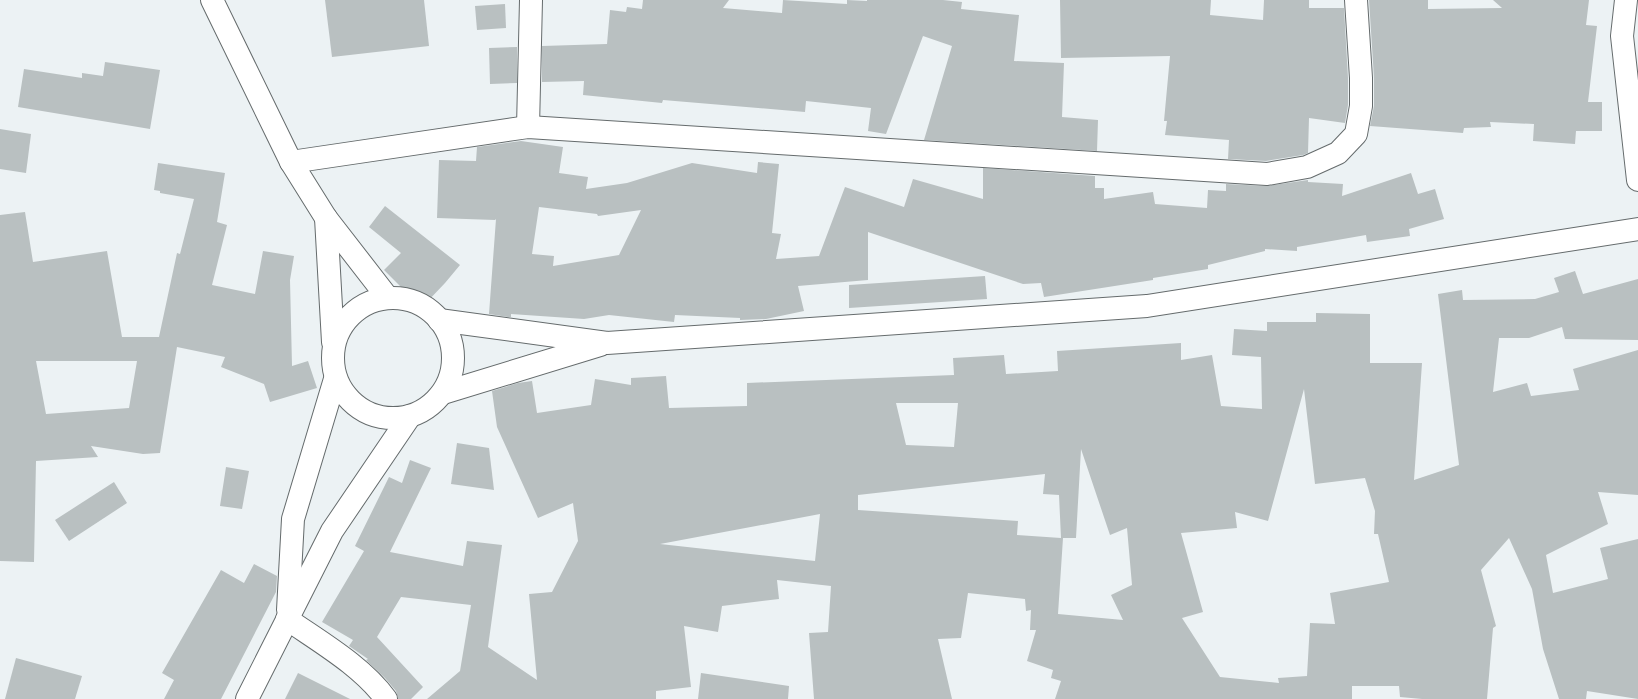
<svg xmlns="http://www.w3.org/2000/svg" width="1638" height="699" font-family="Georgia,serif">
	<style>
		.building { fill: #b9c0c1; fill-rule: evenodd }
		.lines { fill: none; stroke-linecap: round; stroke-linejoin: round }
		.street-casing { stroke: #656b6c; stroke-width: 24 }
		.street { stroke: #fff; stroke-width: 22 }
	</style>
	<rect width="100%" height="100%" fill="#ecf2f4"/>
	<g class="building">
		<polygon points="325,0 424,0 429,46 332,57"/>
		<polygon points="643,0 729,0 723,8 782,13 783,0 847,4 847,0 867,1 867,0 943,0 962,2 961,9 1019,15 1014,61 1064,63 1062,117 1098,120 1097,151 924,140 952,46 923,36 886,134 868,131 871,108 806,101 805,112 663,100 662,103 583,95 584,81 542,82 542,46 607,44 610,10 626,12 627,7 642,9"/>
		<polygon points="1060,0 1211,0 1210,15 1263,20 1264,0 1309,0 1309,8 1344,8 1348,78 1348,105 1345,123 1309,118 1308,153 1303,155 1266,161 1228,159 1229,140 1165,135 1167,121 1164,121 1170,56 1061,58"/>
		<polygon points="1369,0 1428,0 1428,9 1502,8 1493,0 1589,0 1586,25 1597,26 1588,102 1602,102 1602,131 1576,131 1575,144 1533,141 1534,124 1490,122 1491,127 1464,128 1463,133 1370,126 1374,106 1374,78"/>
		<polygon points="505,4 506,28 477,30 475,6"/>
		<polygon points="517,47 517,83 490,84 489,48"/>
		<polygon points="105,62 160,70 150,129 18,107 24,69 82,78 82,73 103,76"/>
		<polygon points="0,129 31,134 26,173 0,169"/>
		<path d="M521 141 563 147 559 173 588 177 586 189 627 183 692 163 757 173 758 162 779 164 772 233 781 234 776 259 819 256 845 187 904 207 913 179 983 199V168L1095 176V188H1104V199L1153 192 1155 204 1207 208 1208 190 1226 191V184L1266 186 1308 180V182L1343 184 1342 196 1411 173 1418 194 1435 189 1444 219 1409 229 1410 236 1367 242 1366 235 1297 247V251L1265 249V251L1208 265V269L1153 278V280L1044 297 1041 283 1023 284 868 232V280L798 286 804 311 766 319 740 320V318L675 315 674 322 609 315 584 319 511 314V317H508L489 314 496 219 495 220 437 218 439 160 476 161 477 147ZM539 207 597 214 598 216 641 210 619 255 553 266 554 256 532 254Z"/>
		<path d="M158 163 225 173 217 222 227 225 212 285 255 294 263 251 294 256 290 280 292 366 308 361 317 388 270 402 264 384 221 367 225 357 177 347 160 453 143 454 91 446 98 457 36 461 34 562 0 561V215L25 212 33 262 107 251 122 337H159L177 253 180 254 194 199 160 193V191L154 190ZM36 361H137L129 408 46 414Z"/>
		<polygon points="385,206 460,265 445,283 425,304 406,287 403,289 384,270 401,253 369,227"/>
		<path d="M1575 271 1583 294 1638 279V340L1565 339 1562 327 1529 338H1499L1493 392 1527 383 1531 396 1579 390 1573 369 1638 350V495L1598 492 1608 524 1546 555 1553 593 1608 579 1600 548 1638 539V699L1587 691 1586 699H1559L1543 649 1532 589 1509 538 1481 570 1496 626 1493 628 1487 699H1422L1400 697 1399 686H1352V699H1055L1061 681 1051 678 1053 670 1027 661 1036 630H1030L1031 610 1026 611 1025 599 968 593 961 638 938 639 952 699H814L809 633 828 632 831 586 777 580 779 599 722 606 718 632 684 626 691 687 656 691V699H427L460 671 471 605 401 597 377 637 423 687 411 699H398L396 691 385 678 366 660 368 659 349 646 353 640 322 622 364 551 355 546 389 477 402 483 410 460 431 468 390 552 463 566 467 541 502 545 488 647 537 680 529 594 552 592 578 541 573 503 538 518 497 427 492 391 518 383 532 381 537 413 591 405 595 379 631 385V378L666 376 669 408 747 406V383L954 375 953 358 1004 355 1006 374 1058 371 1057 351 1181 343V360L1212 355 1221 406 1262 409 1261 357 1232 355 1234 329 1267 331V322H1316V313L1370 314V363H1422L1414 480 1459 465 1438 294 1462 290 1463 300 1535 299 1559 292 1554 278ZM1304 389 1315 484 1365 478 1375 511 1374 534H1378L1389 582 1330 593 1335 624 1310 623 1307 676 1278 678 1279 683 1220 677 1182 618 1203 612 1181 533 1237 528 1235 512 1268 521ZM896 403H958L954 447 906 445ZM1081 449 1110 535 1127 528 1132 585 1111 595 1123 620 1058 614 1063 538H1061H1076ZM1045 474 1043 494 1059 495 1061 538 1017 535 1018 521 858 510V495ZM820 514 815 561 660 544Z"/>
		<polygon points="985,276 987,299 849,308 849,285"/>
		<polygon points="457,443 489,448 494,490 451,484"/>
		<polygon points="226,467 249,471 242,509 220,506"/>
		<polygon points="114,482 127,503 69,541 55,520"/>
		<polygon points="254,564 277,576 276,592 221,699 164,699 174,680 162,673 221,570 244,583"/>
		<polygon points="16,658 82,676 75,699 5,699"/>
		<polygon points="298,673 350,699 285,699"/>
		<polygon points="701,673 789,686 788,699 698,699"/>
	</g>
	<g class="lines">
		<g class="street-casing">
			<g id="street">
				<polyline points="212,0 291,162 326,218 388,298"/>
				<polyline points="1626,0 1622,36 1638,180"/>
				<polyline points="528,127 531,0"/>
				<polyline points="291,162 528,127 1267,174 1307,167 1338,153 1356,134 1361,106 1361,78 1356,0"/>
				<polyline points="326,218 333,342"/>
				<circle cx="393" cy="358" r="60"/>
				<polyline points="439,320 607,343 1147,306 1638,229"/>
				<polyline points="443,393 600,345"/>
				<polyline points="288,610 293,519 335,379"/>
				<path d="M287 619C320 642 362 666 386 699"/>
				<polyline points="247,699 332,531 410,416"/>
			</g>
		</g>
		<use href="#street" class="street"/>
	</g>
</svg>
